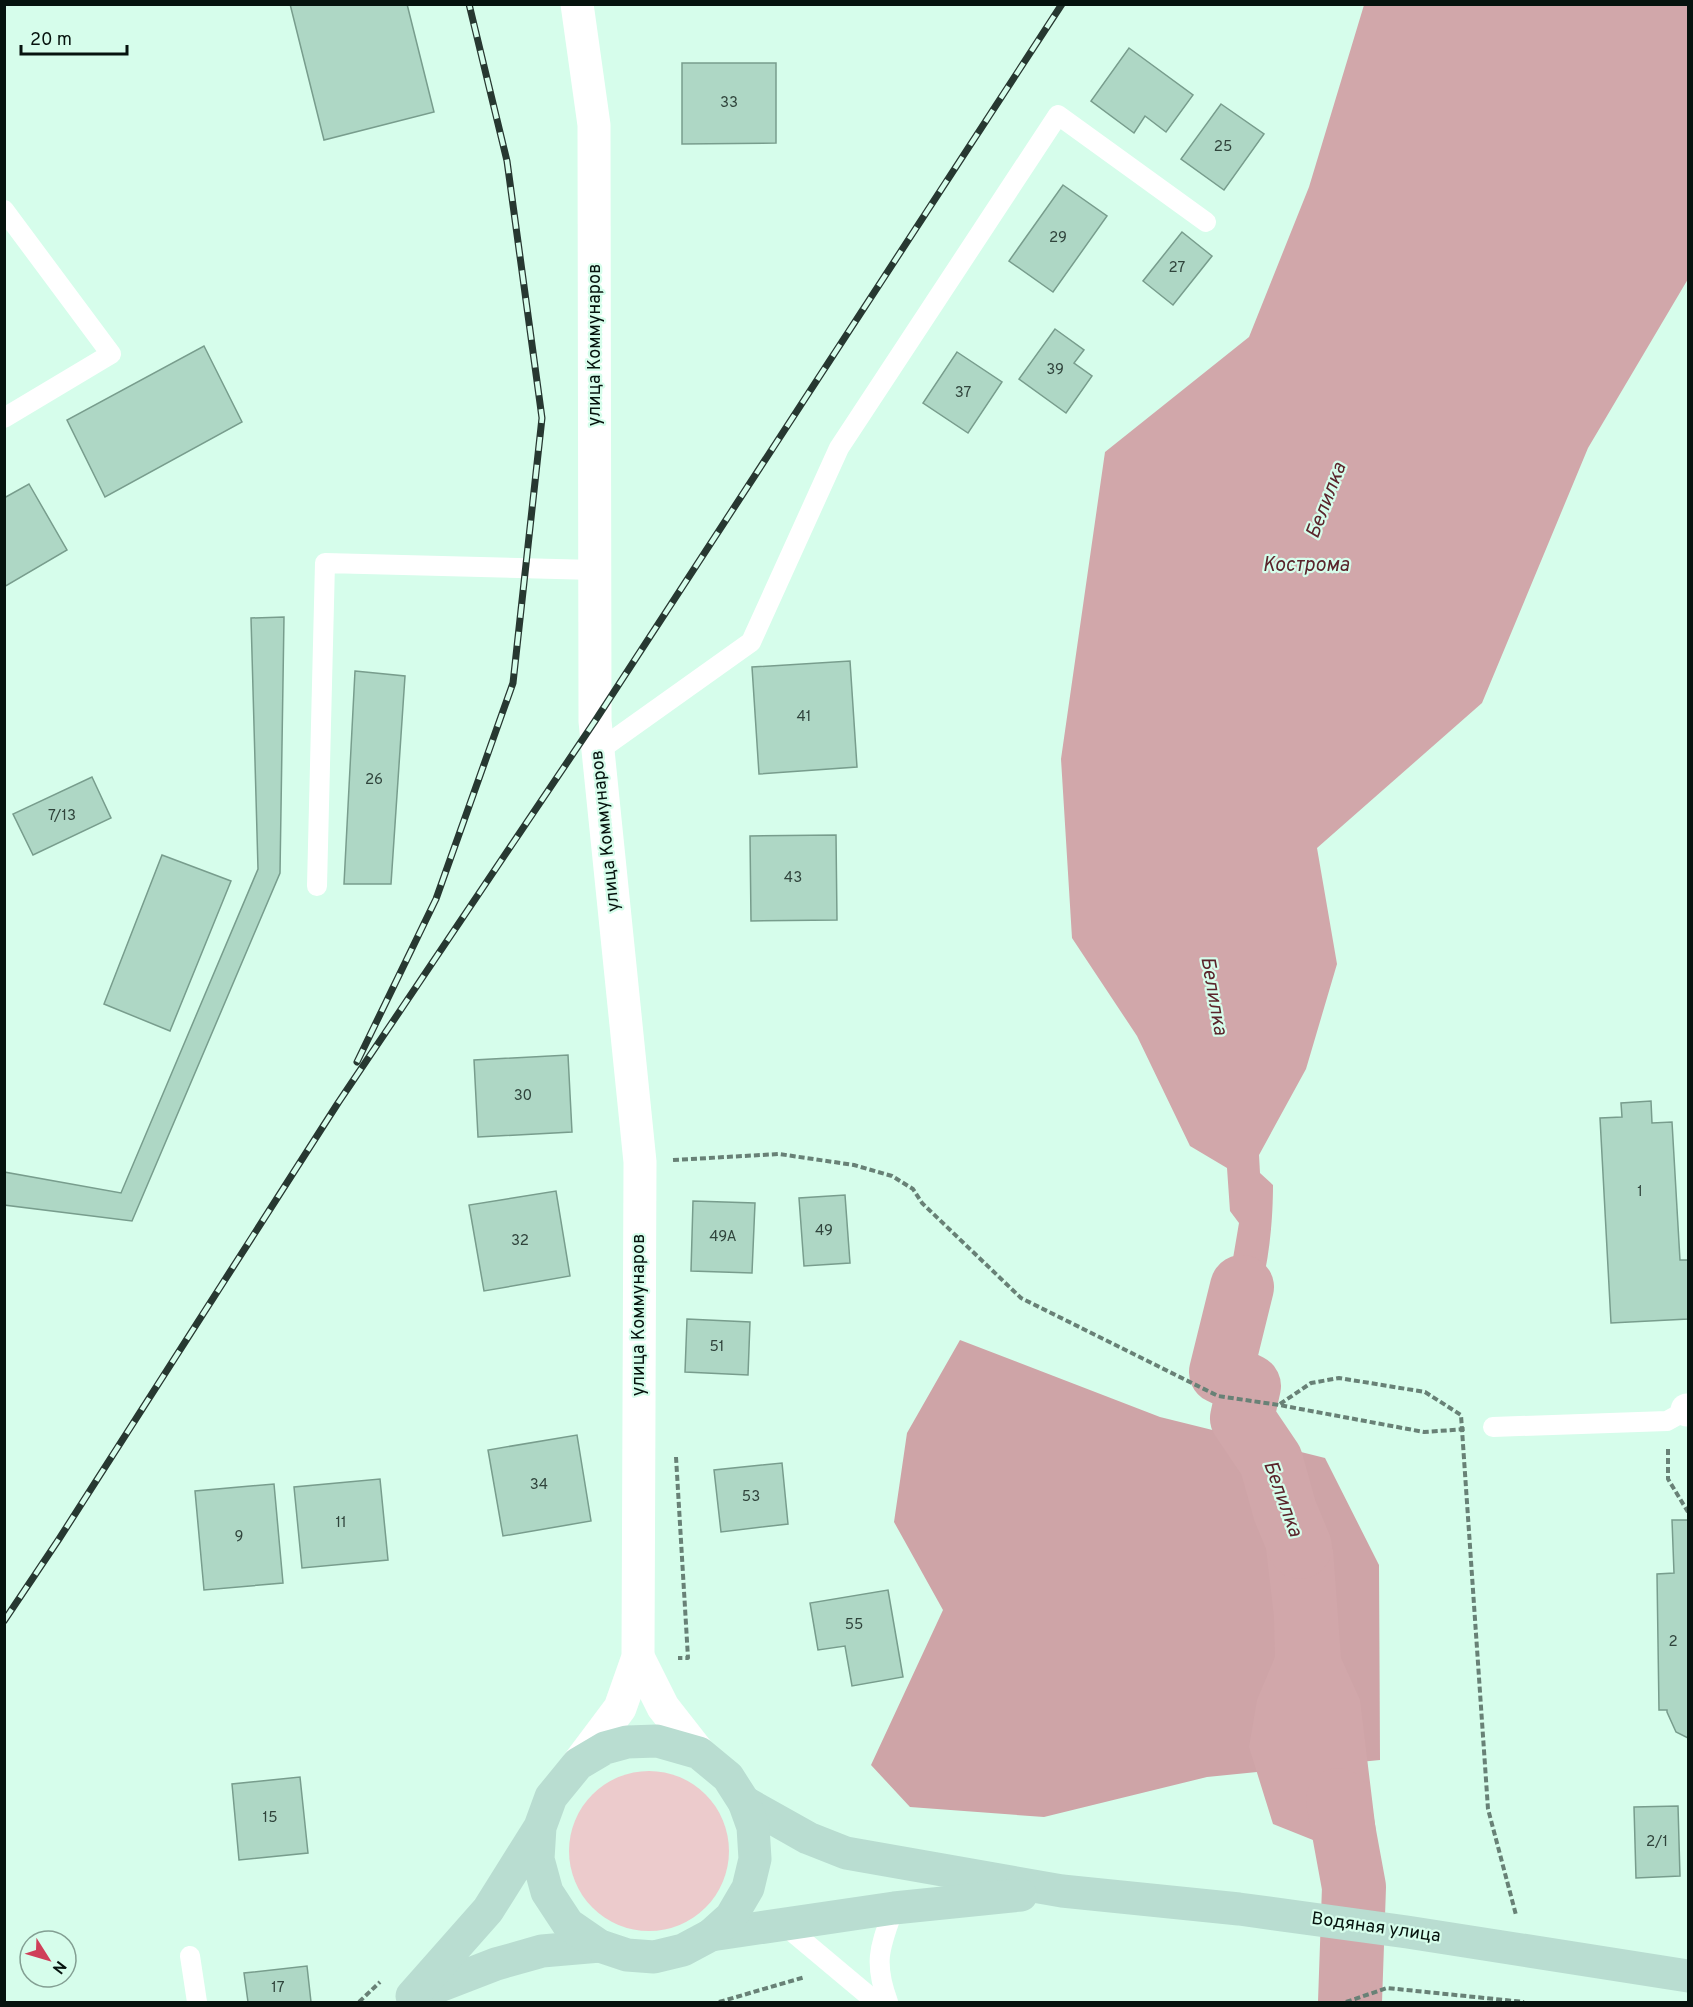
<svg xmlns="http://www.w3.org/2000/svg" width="1693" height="2007" font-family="Overpass,sans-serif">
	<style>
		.green { fill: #eccbcc }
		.forest { fill: #cea4a7 }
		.water { fill: #d1a7aa }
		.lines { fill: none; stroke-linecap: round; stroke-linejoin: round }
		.river { stroke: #d1a7aa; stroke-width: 64 }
		.building { fill: #aed7c5; stroke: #789d8d; stroke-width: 1.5 }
		.path { stroke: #688176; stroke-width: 4; stroke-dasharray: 6 3; stroke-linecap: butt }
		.lane { stroke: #fff; stroke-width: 20 }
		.street { stroke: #fff; stroke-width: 33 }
		.secondary { stroke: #b9ddd1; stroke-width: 33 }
		.rail-casing { stroke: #273831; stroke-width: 7 }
		.rail { stroke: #d6fdeb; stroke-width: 4.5; stroke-dasharray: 14; stroke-linecap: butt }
		.labels { text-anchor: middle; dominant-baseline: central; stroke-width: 4.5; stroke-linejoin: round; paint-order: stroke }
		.number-label { font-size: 15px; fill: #30443c }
		.street-label { font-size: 18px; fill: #06130e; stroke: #d6fdeb }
		.water-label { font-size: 20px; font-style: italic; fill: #5a242b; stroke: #d6fdeb }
	</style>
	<rect width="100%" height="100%" fill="#d6fdeb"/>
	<circle class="green" cx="649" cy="1851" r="80"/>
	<polygon class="forest" points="960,1340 1160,1417 1325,1458 1379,1565 1380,1760 1207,1777 1044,1817 910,1807 871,1765 943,1610 894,1522 907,1433"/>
	<g class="water">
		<path d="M1364 5H1688V279L1588 448 1482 703 1317 848 1337 964 1306 1069 1259 1155 1260 1173 1273 1185C1273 1224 1268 1279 1252 1314 1244 1334 1231 1353 1221 1372L1207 1346 1219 1301 1230 1276 1239 1223 1230 1211 1227 1168 1190 1146 1137 1036 1072 938 1061 759 1105 452 1249 337 1309 187Z"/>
		<polygon points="1271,1461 1317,1521 1333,1550 1341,1658 1360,1700 1376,1832 1367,1885 1354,1887 1328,1846 1273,1824 1249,1747 1257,1700 1275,1657 1274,1617 1264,1531"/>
	</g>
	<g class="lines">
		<g class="river">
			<polyline points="1242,1287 1221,1372 1249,1386 1242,1418 1271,1461 1285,1511 1300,1547"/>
			<polyline points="1338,1800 1354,1887 1350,2002"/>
		</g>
	</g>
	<g class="building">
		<polygon points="290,4 407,4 434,112 324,140"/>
		<polygon points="1129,48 1193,95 1166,132 1145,116 1134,133 1091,101"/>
		<polygon points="682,63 776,63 776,143 682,144"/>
		<polygon points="1221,104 1264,134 1224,190 1181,159"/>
		<polygon points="1063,185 1107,216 1053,292 1009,261"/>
		<polygon points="1182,232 1212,256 1173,305 1143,281"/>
		<polygon points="1055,329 1084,350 1074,363 1092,376 1066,413 1019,379"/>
		<polygon points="204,346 242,422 105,497 67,420"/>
		<polygon points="957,352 1002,382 968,433 923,403"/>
		<polygon points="29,484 67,550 4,587 4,498"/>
		<polygon points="284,617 280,873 132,1221 4,1205 4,1172 121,1193 258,869 251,618"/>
		<polygon points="850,661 857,767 759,774 752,667"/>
		<polygon points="355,671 405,676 391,884 344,884"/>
		<polygon points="92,777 111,818 33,855 13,814"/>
		<polygon points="836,835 837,920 751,921 750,836"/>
		<polygon points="162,855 231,881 170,1031 104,1004"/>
		<polygon points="568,1055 572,1132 478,1137 474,1060"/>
		<polygon points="1651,1101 1652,1123 1672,1122 1680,1260 1688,1260 1688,1319 1611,1323 1600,1118 1622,1117 1621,1103"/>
		<polygon points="556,1191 570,1276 484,1291 469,1205"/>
		<polygon points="845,1195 850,1263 804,1266 799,1198"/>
		<polygon points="693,1201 755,1203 752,1273 691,1271"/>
		<polygon points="687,1319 750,1322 748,1375 685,1372"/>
		<polygon points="577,1435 591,1521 503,1536 488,1450"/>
		<polygon points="782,1463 788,1524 721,1532 714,1470"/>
		<polygon points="380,1479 388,1560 302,1568 294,1487"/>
		<polygon points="274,1484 283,1583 204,1590 195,1491"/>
		<polygon points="1672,1520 1688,1520 1688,1738 1676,1732 1667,1712 1667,1710 1659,1710 1657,1574 1674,1573"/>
		<polygon points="888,1590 903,1677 852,1686 845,1646 818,1650 810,1603"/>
		<polygon points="300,1777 308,1853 239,1860 232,1784"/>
		<polygon points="1678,1806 1680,1876 1636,1878 1634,1807"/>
		<polygon points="307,1966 311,2002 248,2002 244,1973"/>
	</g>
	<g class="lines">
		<g class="path">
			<polyline points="673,1160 779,1154 854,1165 892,1176 913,1189 922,1203 1021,1298 1218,1396 1279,1405 1424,1432 1466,1429"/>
			<polyline points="1280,1404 1311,1383 1339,1378 1425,1392 1461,1415 1488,1809 1516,1915"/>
			<polyline points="1668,1449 1668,1479 1688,1512"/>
			<polyline points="676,1457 688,1658 678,1658"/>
			<polyline points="359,2002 380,1982"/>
			<polyline points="719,2002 805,1977"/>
			<polyline points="1346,2002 1387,1988 1524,2002"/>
		</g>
		<g class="lane">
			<polyline points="4,210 111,354 4,418"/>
			<polyline points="598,751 751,642 839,448 1058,115 1206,222"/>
			<polyline points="317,886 325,563 595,570"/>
			<polyline points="1493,1427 1667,1421 1687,1410"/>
			<polyline points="783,1924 876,2002"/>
			<polyline points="190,1956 197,2002"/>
			<path d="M888 2002C873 1961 880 1947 894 1908"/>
		</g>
		<g class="street">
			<polyline points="577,4 594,125 595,721 640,1162 638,1657 620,1708 578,1764"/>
			<polyline points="1687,1410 1688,1410"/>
			<polyline points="638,1657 663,1707 699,1753"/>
		</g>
		<g class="secondary">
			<polyline points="744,1802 808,1838 846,1853 1062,1891 1239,1909 1407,1932 1688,1976"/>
			<polyline points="711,1935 894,1908 1021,1895"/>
			<polyline points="416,1995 496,1964 542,1951 600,1946"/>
			<polyline points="412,1996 488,1910 540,1827 551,1797 578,1764 605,1748 627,1742 657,1741 699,1753 728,1777 744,1802 753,1827 755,1859 748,1888 731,1917 711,1935 683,1950 654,1957 627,1955 600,1946 568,1924 547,1892 538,1859 540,1827"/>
		</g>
		<g class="rail-casing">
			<g id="rail">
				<polyline points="357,1062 436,899 513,683 542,418 507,161 469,4"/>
				<polyline points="4,1621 59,1539 338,1103 595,721 1062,4"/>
			</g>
		</g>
		<use href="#rail" class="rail"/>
	</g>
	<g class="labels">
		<g class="number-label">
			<text x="729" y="103">33</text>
			<text x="1223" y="147">25</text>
			<text x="1058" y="238">29</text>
			<text x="1177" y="268">27</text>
			<text x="1055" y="370">39</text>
			<text x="963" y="393">37</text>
			<text x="804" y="717">41</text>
			<text x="374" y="780">26</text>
			<text x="62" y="816">7/13</text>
			<text x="793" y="878">43</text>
			<text x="523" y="1096">30</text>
			<text x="1640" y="1192">1</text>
			<text x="824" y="1231">49</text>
			<text x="723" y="1237">49А</text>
			<text x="520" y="1241">32</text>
			<text x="717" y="1347">51</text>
			<text x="539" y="1485">34</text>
			<text x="751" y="1497">53</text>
			<text x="341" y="1523">11</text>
			<text x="239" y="1537">9</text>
			<text x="854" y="1625">55</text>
			<text x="1673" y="1642">2</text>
			<text x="270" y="1818">15</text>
			<text x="1657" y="1842">2/1</text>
			<text x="278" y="1988">17</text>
		</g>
		<g class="street-label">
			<text transform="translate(595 345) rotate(-90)">улица Коммунаров</text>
			<text transform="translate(606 831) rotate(-96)">улица Коммунаров</text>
			<text transform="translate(639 1315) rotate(-90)">улица Коммунаров</text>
			<text transform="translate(1376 1928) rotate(8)">Водяная улица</text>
		</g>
		<g class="water-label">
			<text transform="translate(1327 501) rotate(-69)">Белилка</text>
			<text x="1306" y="566">Кострома</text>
			<text transform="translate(1213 996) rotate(80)">Белилка</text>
			<text transform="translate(1282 1499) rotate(70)">Белилка</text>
		</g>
	</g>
	<rect width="1693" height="2007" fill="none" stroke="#06130e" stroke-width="12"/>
	<g transform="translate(48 1959) rotate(127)"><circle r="28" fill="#d6fdeb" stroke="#839f93" stroke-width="1.5"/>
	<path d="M0-4.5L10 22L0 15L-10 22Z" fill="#cf3f59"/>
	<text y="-9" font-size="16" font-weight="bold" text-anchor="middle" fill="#06130e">N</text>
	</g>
	<path d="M21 45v9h106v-9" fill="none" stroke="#06130e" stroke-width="3"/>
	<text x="30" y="45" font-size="18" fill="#06130e" stroke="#d6fdeb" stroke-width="4.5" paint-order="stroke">20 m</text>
</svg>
